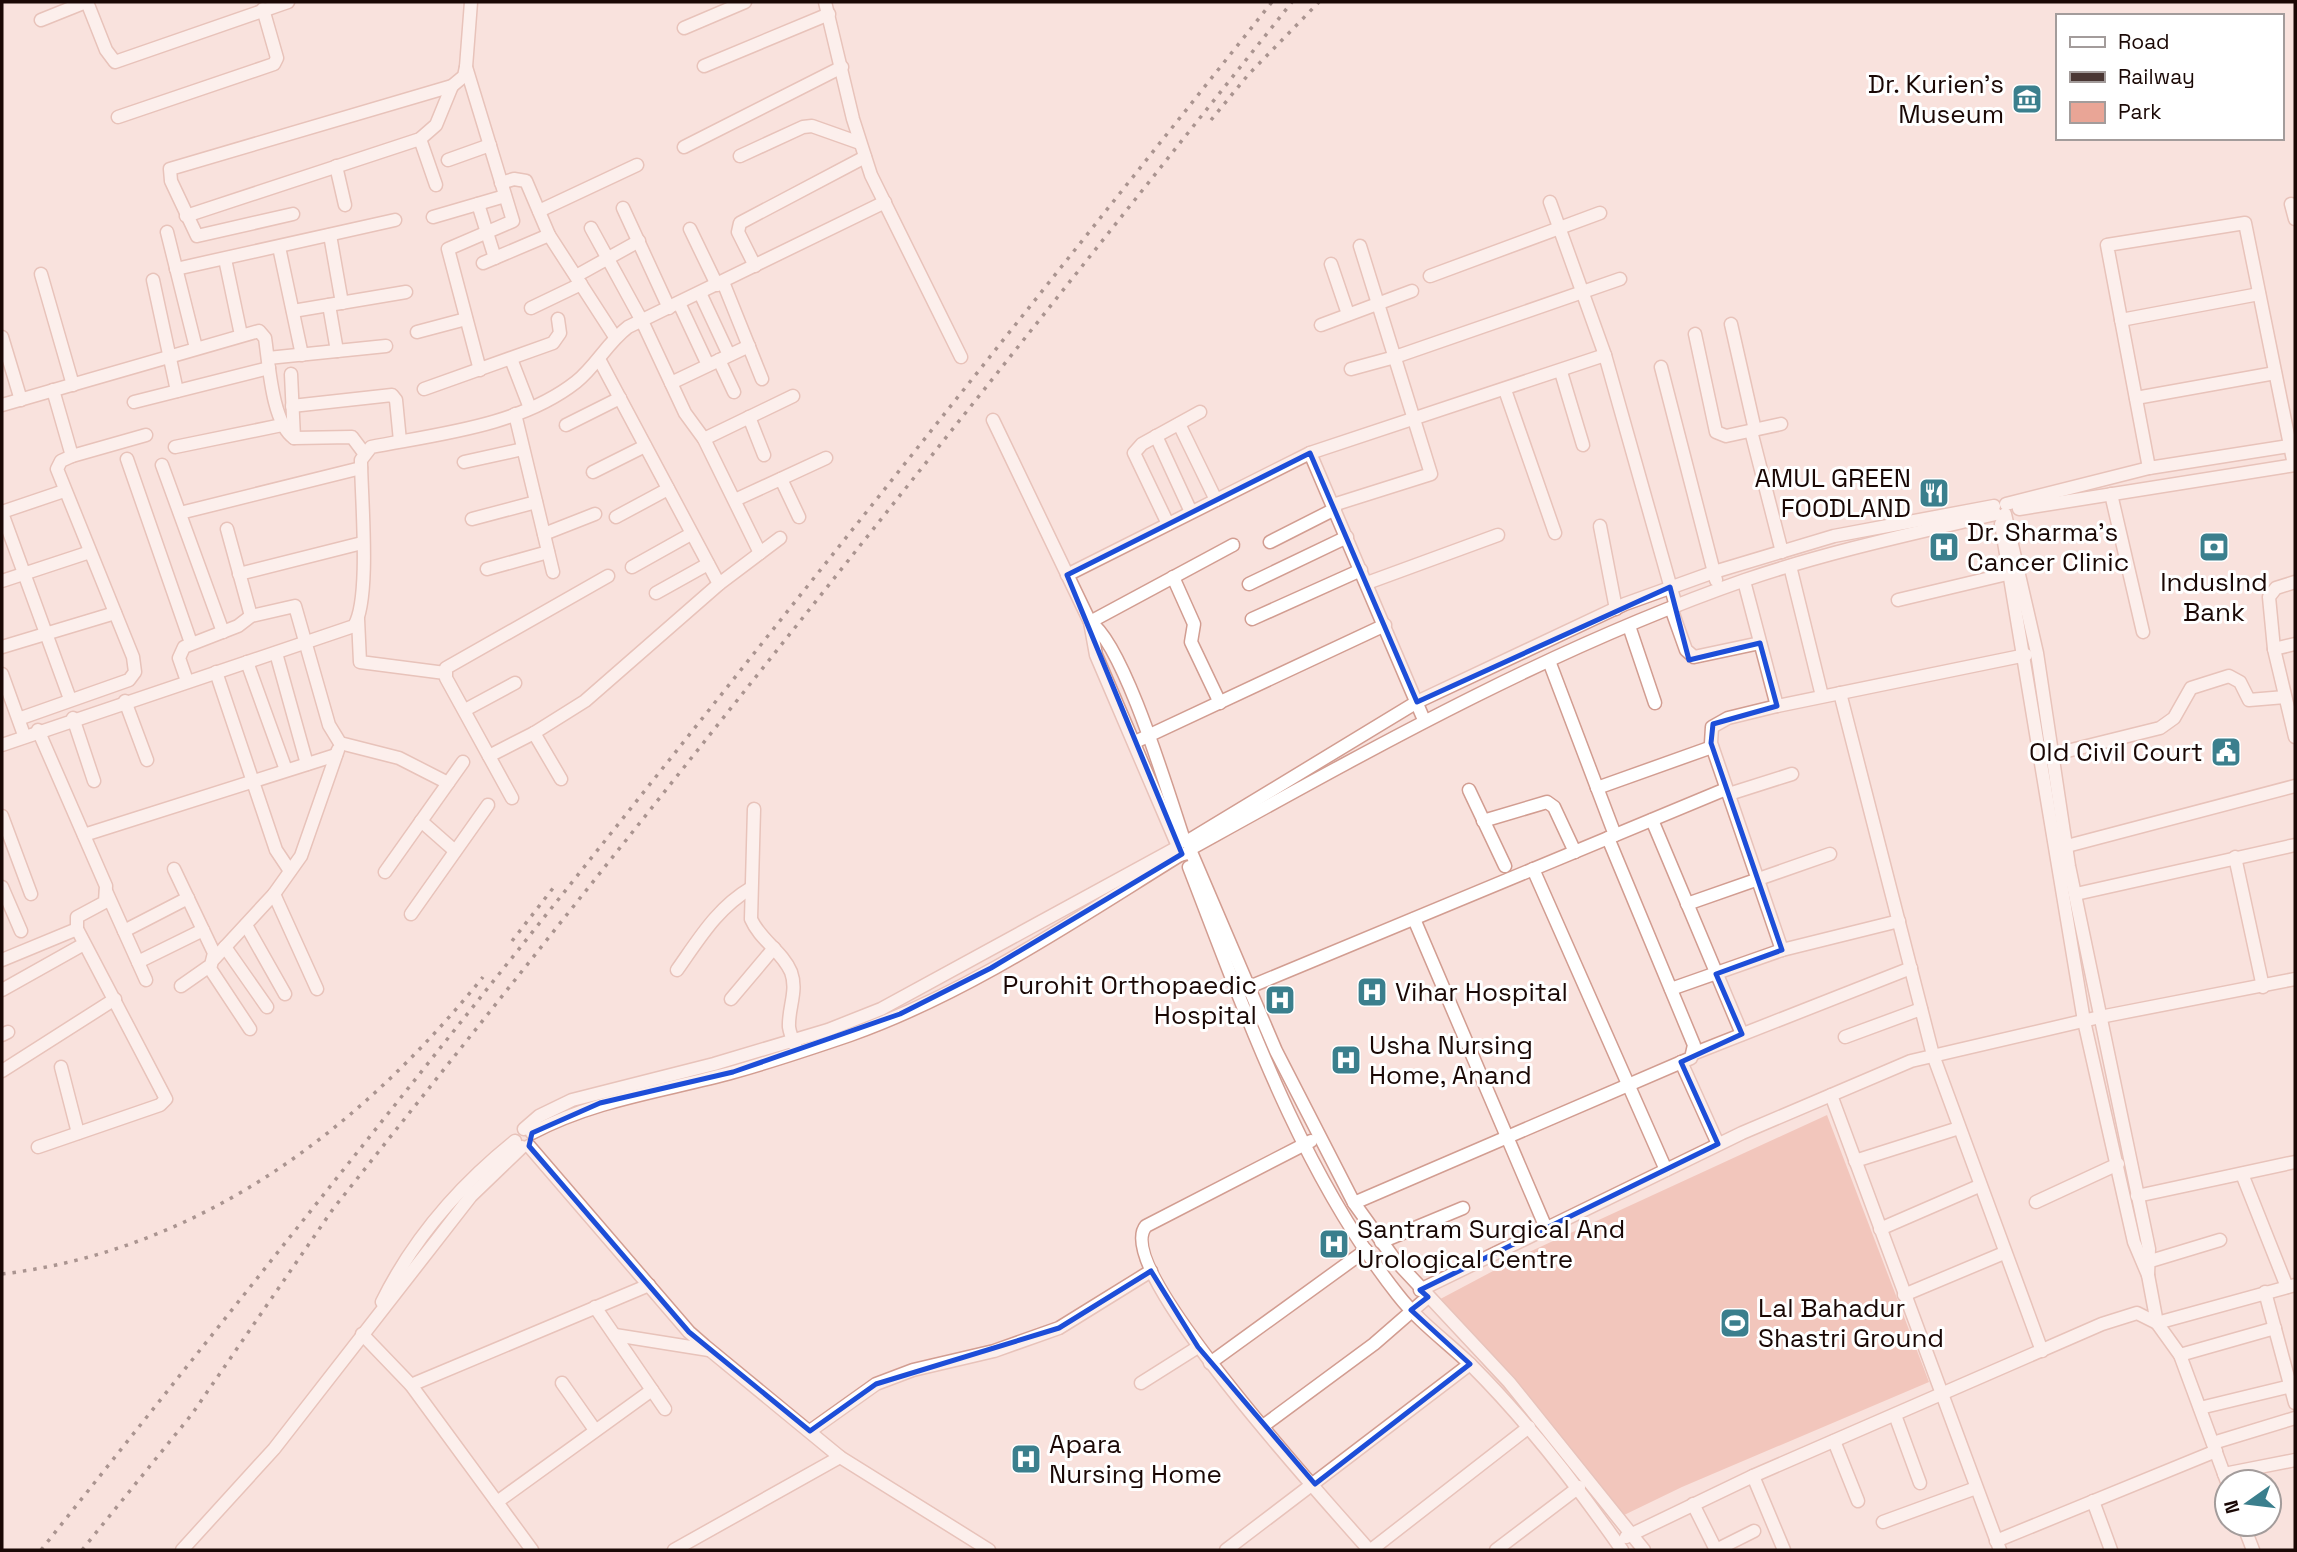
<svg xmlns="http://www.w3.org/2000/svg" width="2297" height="1552" font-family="'Space Grotesk',sans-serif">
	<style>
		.green { fill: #e9a596 }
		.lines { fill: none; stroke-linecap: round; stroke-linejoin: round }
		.minor-casing { stroke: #d29d91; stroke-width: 15 }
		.minor { stroke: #fff; stroke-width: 12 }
		.rail { stroke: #4a3734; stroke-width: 3.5; stroke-dasharray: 3.5 7; stroke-linecap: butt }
		.marked { fill: none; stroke: #1d4ed8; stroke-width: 5; stroke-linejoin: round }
		.labels { text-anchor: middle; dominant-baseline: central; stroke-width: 6; stroke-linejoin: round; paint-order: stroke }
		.poi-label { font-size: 26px; fill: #1a0805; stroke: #fff; text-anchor: start }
	</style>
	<rect width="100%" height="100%" fill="#f9e2dd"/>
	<polygon class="green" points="1827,1115 1929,1382 1682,1487 1620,1517 1429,1305 1527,1253"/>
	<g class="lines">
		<g class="minor-casing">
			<g id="minor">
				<polyline points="87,2 106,50 115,62 288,2"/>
				<polyline points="825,2 853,119 871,175 961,357"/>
				<polyline points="41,20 86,2"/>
				<polyline points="684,28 745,2"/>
				<polyline points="704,66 829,14"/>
				<polyline points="466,67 513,221 448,249 480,370"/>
				<polyline points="118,117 274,64 277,58 263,9"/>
				<polyline points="420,139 436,185"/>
				<polyline points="684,147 842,67"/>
				<polyline points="740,156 803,127 812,126 860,143"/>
				<polyline points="448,160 490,145"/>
				<polyline points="336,166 345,205"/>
				<polyline points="501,183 514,179 526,181 549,235 615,337"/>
				<polyline points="1550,202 1605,355 1676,606"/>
				<polyline points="478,204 495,258"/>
				<polyline points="2291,204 2295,219"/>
				<polyline points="623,208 669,308"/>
				<polyline points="539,211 637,165"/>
				<polyline points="293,214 197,236 171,181 170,169 452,86 464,76 466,67 471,2"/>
				<polyline points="186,216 420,139 436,125 452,86"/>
				<polyline points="433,217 505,196"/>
				<polyline points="591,228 642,321 685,413 704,439 760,553"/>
				<polyline points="690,229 717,285"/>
				<polyline points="167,232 196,348"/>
				<polyline points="330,235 342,303"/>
				<polyline points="279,247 302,355"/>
				<polyline points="225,259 241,335"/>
				<polyline points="483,263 549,235"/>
				<polyline points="1331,264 1348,314"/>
				<polyline points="755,266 738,232 740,223 865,157"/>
				<polyline points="176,269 395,220"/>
				<polyline points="41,274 73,385"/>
				<polyline points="576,276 639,241"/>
				<polyline points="1430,276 1600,213"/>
				<polyline points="153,280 177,391"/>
				<polyline points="723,282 762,379"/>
				<polyline points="700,293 729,355"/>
				<polyline points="679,303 708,365"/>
				<polyline points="329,305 337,351"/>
				<polyline points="531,308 581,284"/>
				<polyline points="293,311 406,292"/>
				<polyline points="2121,320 2259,294"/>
				<polyline points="1731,324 1755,430"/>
				<polyline points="1321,325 1412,291"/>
				<polyline points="417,332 466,319"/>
				<polyline points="1695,334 1716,432 1726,436 1781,424"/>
				<polyline points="2,337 21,400"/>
				<polyline points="268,358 386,346"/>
				<polyline points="511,359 530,408"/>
				<polyline points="599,359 719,584"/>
				<polyline points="719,360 734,392"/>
				<polyline points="1661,367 1716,580"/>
				<polyline points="1351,369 1395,357 1620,279"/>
				<polyline points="1561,372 1583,445"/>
				<polyline points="291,374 294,438"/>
				<polyline points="671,383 749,346"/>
				<polyline points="424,389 553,343 560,333 558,319"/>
				<polyline points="53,390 72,456"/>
				<polyline points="1505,390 1555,533"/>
				<polyline points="2136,398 2275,373"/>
				<polyline points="134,402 269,368"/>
				<path d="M2 405 259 331 265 338C269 364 272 423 294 438L352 437 364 453"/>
				<polyline points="292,406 392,395 396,400 400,441"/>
				<polyline points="515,414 553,572"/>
				<polyline points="749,417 764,455"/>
				<polyline points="993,420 1090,622 1096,655 1177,844"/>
				<polyline points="1179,424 1216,500"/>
				<polyline points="566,425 620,398"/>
				<polyline points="1751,431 1782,552"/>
				<polyline points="1156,436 1191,512"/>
				<polyline points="704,439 793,396"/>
				<polyline points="175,447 282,425"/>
				<polyline points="1310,453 1424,720"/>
				<polyline points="127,459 191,643"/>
				<polyline points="464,462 523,449"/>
				<polyline points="162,465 223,632"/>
				<polyline points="2149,468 2107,245 2245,223 2294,465"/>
				<polyline points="593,472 645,446"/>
				<polyline points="781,479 799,517"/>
				<polyline points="2111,494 2143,632"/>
				<polyline points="735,500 826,458"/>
				<polyline points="2006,504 2149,468 2295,445"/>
				<polyline points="1333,505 1431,474 1360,246"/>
				<polyline points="2019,509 2295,465"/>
				<polyline points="2,512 64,491"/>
				<polyline points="2,513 70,699"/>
				<polyline points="180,513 361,468"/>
				<polyline points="2005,514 2037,653 2069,866 2149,1249 2148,1275 2157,1323 2180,1355 2227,1482"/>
				<polyline points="616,517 668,489"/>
				<polyline points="472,519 536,502"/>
				<polyline points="1168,524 1134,453 1142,444 1200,412"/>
				<polyline points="2001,524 2084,1021 2134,1242 2148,1275"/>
				<polyline points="1600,526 1616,609"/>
				<polyline points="227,529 251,616"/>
				<polyline points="544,534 595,514"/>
				<polyline points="1270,542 1335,509"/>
				<polyline points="1790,566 1822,696"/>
				<polyline points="632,567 691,534"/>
				<polyline points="487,569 548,552"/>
				<polyline points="239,574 362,543"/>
				<polyline points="1067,575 1310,453 1605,355"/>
				<polyline points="1173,577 1194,624 1191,642 1220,703"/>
				<polyline points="2,581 90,552"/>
				<polyline points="1744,581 1777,706"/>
				<polyline points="2295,582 2276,588 2269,597 2274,649 2295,737"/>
				<polyline points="1367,583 1498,535"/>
				<polyline points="1249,584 1347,537"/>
				<polyline points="656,593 708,564"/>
				<polyline points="1898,600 2007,574"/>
				<polyline points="1671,608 1686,650 1694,657 1760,643"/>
				<polyline points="358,619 360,662 445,673"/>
				<polyline points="1252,619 1361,570"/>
				<path d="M1090 622C1124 644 1169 796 1184 840"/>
				<polyline points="1090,622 1233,545"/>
				<polyline points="1629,626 1655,703"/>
				<polyline points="2,647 115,613"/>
				<polyline points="2274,649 2295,644"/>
				<polyline points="276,653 307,764"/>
				<polyline points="1549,661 1615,835"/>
				<polyline points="247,662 286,770"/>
				<polyline points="216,672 276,850 290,871"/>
				<polyline points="2,674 24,735"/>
				<polyline points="187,681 179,658 184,647 238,626 251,616 295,606 329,725 340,743 399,758 448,783"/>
				<polyline points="1840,693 1933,1055 2042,1351"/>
				<polyline points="125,701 147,760"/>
				<polyline points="465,710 515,683"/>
				<polyline points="24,717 129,680 135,672 133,657 57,469 61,461 72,456 146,435"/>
				<polyline points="73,718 94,781"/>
				<polyline points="38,730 106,886 105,902 77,917 77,929 166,1099 160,1105 38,1147"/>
				<polyline points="534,733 561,779"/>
				<polyline points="1135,742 1385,625"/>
				<path d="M2 745 354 626C371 599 361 496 361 460L371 447C438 434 520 426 576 382 596 366 607 343 628 327L885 202"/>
				<polyline points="2055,754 2160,728 2174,718 2191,688 2229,676 2240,682 2249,700 2285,697"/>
				<polyline points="489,756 534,733 585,701 719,584 780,538"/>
				<polyline points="1597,788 1712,747"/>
				<polyline points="1469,790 1505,866"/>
				<polyline points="1729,794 1792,774"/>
				<polyline points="512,798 446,678 446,668 608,576"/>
				<path d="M754 809 751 919C760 940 782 951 791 972 798 991 788 1008 789 1027 790 1034 793 1041 796 1048"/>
				<polyline points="2,816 31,894"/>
				<polyline points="1652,820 1742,1034"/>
				<polyline points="421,821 455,851"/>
				<polyline points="1483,821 1547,802 1554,807 1575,852"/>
				<polyline points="84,835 336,755"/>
				<polyline points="1188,841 1417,702 1625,604 1714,572 1834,536 1994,506"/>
				<polyline points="2067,846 2295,786"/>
				<path d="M1192 848C1371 749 1550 648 1745 580 1827 552 1911 534 1996 514"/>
				<polyline points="1191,852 1180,855 1177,851 1177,844 1184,840 1191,845 1191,852 1276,1051 1354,1203 1395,1260 1509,1382 1644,1550"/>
				<polyline points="2235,857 2263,987"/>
				<path d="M1189 867C1246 1014 1300 1171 1398 1295 1419 1322 1447 1342 1471 1365 1528 1422 1576 1484 1622 1550"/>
				<polyline points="174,869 214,953 211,965 181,986"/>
				<polyline points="1533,869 1666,1170"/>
				<polyline points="385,872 463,762"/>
				<polyline points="2,887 21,931"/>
				<polyline points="106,891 146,980"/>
				<polyline points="274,894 317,989"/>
				<polyline points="2076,894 2295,845"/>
				<polyline points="1687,904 1830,854"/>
				<polyline points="411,914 488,805"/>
				<polyline points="1414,919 1546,1228"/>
				<polyline points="1899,921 1782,950 1711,743 1712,727 1728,718 1777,706 2026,655"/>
				<polyline points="246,925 285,994"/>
				<polyline points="124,931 188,898"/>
				<polyline points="225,947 267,1007"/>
				<polyline points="214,959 274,894 301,856 338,750"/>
				<polyline points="2,960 77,929"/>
				<polyline points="138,962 203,930"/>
				<polyline points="209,967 250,1029"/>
				<path d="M677 970C699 939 717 908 751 888"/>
				<polyline points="1671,989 1782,950"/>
				<polyline points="2,990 84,944"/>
				<polyline points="1242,990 1726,789"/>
				<polyline points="731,999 774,948"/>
				<polyline points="2,1035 8,1032"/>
				<polyline points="1845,1037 1921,1009"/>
				<polyline points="1695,1053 1911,968"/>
				<polyline points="1681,1062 1718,1144"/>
				<polyline points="61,1067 78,1133"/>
				<polyline points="2,1071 115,999"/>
				<polyline points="1831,1095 2000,1550"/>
				<polyline points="524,1129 539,1116 572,1100 714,1064 828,1030 881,1009 1176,848"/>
				<path d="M532 1133C596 1099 665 1091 734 1072 773 1061 812 1048 850 1035 968 993 1075 920 1180 855"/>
				<path d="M1311 1141 1146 1226C1110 1268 1335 1510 1369 1550"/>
				<polyline points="529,1146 689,1332 705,1346 840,1457 989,1550"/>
				<polyline points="1855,1161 1959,1128"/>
				<polyline points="2242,1174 2287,1287"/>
				<polyline points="2137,1196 2295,1162"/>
				<polyline points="2036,1202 2118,1164"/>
				<polyline points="1354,1203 1691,1058 1694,1045 1608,838"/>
				<polyline points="1880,1229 1979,1186"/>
				<polyline points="1381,1242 1463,1208"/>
				<polyline points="2144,1263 2220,1240"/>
				<polyline points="1420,1290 1742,1133 1911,1061 2100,1017 2295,979"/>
				<polyline points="2265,1292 2295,1403"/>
				<polyline points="1904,1295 2004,1253"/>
				<path d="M382 1302C414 1237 459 1186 515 1141"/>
				<polyline points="595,1307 665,1409"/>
				<polyline points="362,1334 411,1385 532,1550"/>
				<polyline points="615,1335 709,1350"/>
				<polyline points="2180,1355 2275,1328"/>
				<polyline points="1210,1363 1366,1250"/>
				<polyline points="562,1383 595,1430"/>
				<polyline points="1141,1383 1198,1347"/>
				<polyline points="411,1385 649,1285"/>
				<polyline points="2200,1408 2291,1386"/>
				<polyline points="1895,1415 1920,1483"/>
				<polyline points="1263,1426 1374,1344 1428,1297"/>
				<polyline points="810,1431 876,1384 913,1370 994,1351 1059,1328 1151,1271"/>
				<polyline points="1834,1441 1858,1501"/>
				<polyline points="2213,1443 2295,1418"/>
				<polyline points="2224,1474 2295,1460"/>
				<polyline points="1753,1476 1784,1550"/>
				<polyline points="2093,1501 2111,1550"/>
				<polyline points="497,1502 652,1390"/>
				<polyline points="1693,1504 1716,1550"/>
				<polyline points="1883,1522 1976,1488"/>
				<polyline points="2243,1524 2253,1550"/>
				<polyline points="1626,1537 1753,1476 2102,1324 2137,1313 2157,1323 2295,1285"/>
				<polyline points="1996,1541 2216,1451"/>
				<polyline points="182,1550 274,1449 471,1196 522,1147"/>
				<polyline points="674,1550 840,1457"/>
				<polyline points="1226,1550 1470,1364"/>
				<polyline points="1371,1550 1529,1427"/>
				<polyline points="1496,1550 1579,1487"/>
				<polyline points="1716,1550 1754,1531"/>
			</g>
		</g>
		<use href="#minor" class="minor"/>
		<g class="rail">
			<polyline points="1211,120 1248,75 1319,2"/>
			<polyline points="512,941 557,883"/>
			<path d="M2 1274C202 1250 360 1129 483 977"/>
			<polyline points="41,1550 1272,2"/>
			<polyline points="82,1550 192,1414 333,1209 1292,2"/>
		</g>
	</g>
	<path d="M0 0H2297V1552H0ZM1310 453 1417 702 1670 587 1689 660 1760 643 1777 706 1713 724 1711 743 1782 950 1716 974 1742 1034 1681 1062 1718 1144 1420 1290 1428 1297 1411 1310 1470 1364 1315 1484 1198 1347 1151 1271 1059 1328 876 1384 810 1431 689 1332 529 1146 532 1133 600 1103 733 1072 900 1014 991 968 1182 854 1067 575Z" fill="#f9e2dd" fill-opacity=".55" fill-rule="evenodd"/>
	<path class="marked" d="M1310 453 1417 702 1670 587 1689 660 1760 643 1777 706 1713 724 1711 743 1782 950 1716 974 1742 1034 1681 1062 1718 1144 1420 1290 1428 1297 1411 1310 1470 1364 1315 1484 1198 1347 1151 1271 1059 1328 876 1384 810 1431 689 1332 529 1146 532 1133 600 1103 733 1072 900 1014 991 968 1182 854 1067 575Z"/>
	<defs>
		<g id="museum-square" transform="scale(1.575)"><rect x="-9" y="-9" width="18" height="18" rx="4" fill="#3b7f8d" stroke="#fff"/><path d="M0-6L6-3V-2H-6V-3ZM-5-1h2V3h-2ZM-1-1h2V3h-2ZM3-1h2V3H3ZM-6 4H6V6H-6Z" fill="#fff"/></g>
		<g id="restaurant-square" transform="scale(1.575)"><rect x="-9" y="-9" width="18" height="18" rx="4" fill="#3b7f8d" stroke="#fff"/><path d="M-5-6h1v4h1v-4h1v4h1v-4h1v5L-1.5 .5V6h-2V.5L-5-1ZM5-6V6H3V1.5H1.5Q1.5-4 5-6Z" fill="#fff"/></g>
		<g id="hospital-square" transform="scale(1.575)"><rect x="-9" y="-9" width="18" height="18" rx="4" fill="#3b7f8d" stroke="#fff"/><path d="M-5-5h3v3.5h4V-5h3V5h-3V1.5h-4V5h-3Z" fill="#fff"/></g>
		<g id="bank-square" transform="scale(1.575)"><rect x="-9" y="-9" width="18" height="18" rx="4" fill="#3b7f8d" stroke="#fff"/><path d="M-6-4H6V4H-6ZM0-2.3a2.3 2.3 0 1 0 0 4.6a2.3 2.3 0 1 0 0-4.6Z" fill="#fff"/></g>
		<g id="civic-square" transform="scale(1.575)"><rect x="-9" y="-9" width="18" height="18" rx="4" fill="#3b7f8d" stroke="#fff"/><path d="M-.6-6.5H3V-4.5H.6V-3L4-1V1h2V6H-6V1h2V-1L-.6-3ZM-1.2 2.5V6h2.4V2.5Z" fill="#fff"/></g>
		<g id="stadium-square" transform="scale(1.575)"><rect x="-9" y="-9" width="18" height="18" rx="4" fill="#3b7f8d" stroke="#fff"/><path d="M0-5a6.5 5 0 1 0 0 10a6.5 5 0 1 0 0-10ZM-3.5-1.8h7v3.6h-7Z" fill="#fff"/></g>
	</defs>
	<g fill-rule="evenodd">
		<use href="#museum-square" x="2027" y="99"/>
		<use href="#restaurant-square" x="1934" y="493"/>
		<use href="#hospital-square" x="1944" y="547"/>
		<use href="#bank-square" x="2214" y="547"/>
		<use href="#civic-square" x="2226" y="752"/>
		<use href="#hospital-square" x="1372" y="992"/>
		<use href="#hospital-square" x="1280" y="1000"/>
		<use href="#hospital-square" x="1346" y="1060"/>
		<use href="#hospital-square" x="1334" y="1244"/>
		<use href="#stadium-square" x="1735" y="1323"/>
		<use href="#hospital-square" x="1026" y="1459"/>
	</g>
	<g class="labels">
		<g class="poi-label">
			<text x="2004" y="84" text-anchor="end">Dr. Kurien's<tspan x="2004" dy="30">Museum</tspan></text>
			<text x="1911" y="478" text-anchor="end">AMUL GREEN<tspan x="1911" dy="30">FOODLAND</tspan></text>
			<text x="1967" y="532">Dr. Sharma's<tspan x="1967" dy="30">Cancer Clinic</tspan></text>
			<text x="2214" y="582" text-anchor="middle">IndusInd<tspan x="2214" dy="30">Bank</tspan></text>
			<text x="2203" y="752" text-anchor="end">Old Civil Court</text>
			<text x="1257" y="985" text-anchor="end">Purohit Orthopaedic<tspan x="1257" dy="30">Hospital</tspan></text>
			<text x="1395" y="992">Vihar Hospital</text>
			<text x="1369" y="1045">Usha Nursing<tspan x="1369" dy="30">Home, Anand</tspan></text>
			<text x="1357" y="1229">Santram Surgical And<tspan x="1357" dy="30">Urological Centre</tspan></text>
			<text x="1758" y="1308">Lal Bahadur<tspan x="1758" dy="30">Shastri Ground</tspan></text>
			<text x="1049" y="1444">Apara<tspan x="1049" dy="30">Nursing Home</tspan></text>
		</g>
	</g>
	<rect width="2297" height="1552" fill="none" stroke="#1a0805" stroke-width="7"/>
	<rect x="2056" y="14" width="228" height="126" fill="#ffffff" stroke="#a39c9b" stroke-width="2"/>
	<rect x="2070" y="37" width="35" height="10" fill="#ffffff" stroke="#a39c9b" stroke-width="2"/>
	<text x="2118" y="49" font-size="21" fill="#1a0805">Road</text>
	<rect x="2070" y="72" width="35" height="10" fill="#4a3734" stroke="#a39c9b" stroke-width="2"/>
	<text x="2118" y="84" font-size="21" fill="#1a0805">Railway</text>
	<rect x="2070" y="102" width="35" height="21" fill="#e9a596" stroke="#a39c9b" stroke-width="2"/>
	<text x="2118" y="119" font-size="21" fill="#1a0805">Park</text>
	<g transform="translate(2248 1503) rotate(256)"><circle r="33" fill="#ffffff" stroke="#a39c9b" stroke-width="2"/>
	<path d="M0-5L12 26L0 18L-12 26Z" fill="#3b7f8d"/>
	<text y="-10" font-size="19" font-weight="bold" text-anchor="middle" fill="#1a0805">N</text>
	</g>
</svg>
